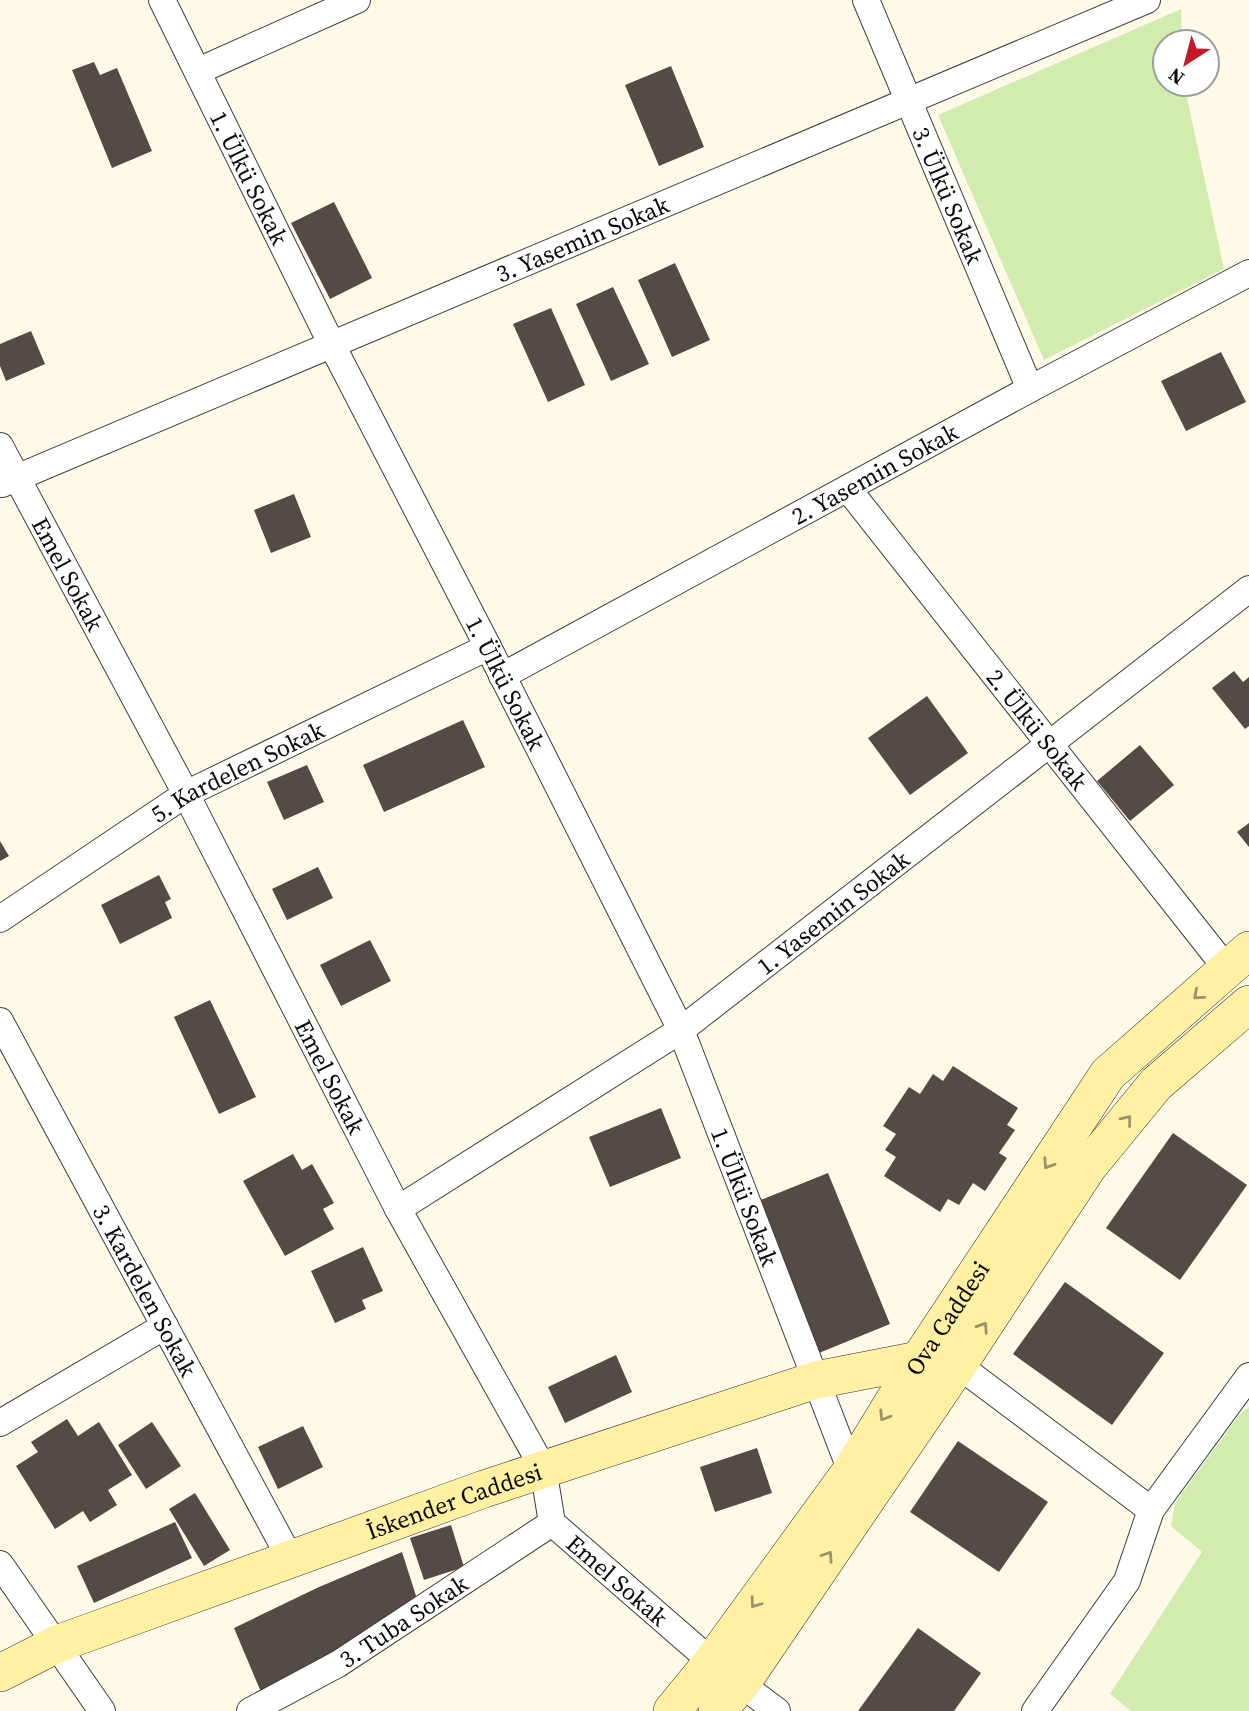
<svg xmlns="http://www.w3.org/2000/svg" width="1249" height="1711" font-family="'Source Serif 4',serif">
	<style>
		.green { fill: #d2ecaf }
		.building { fill: #544b46 }
		.lines { fill: none; stroke-linecap: round; stroke-linejoin: round }
		.street-casing { stroke: #3e3e3e; stroke-width: 28 }
		.secondary-casing { stroke: #2d2d2d; stroke-width: 38 }
		.street { stroke: #fff; stroke-width: 26 }
		.secondary { stroke: #fff0a3; stroke-width: 37 }
		.oneway { stroke: #9d9466 }
		.labels { text-anchor: middle; dominant-baseline: central; stroke-width: 7; stroke-linejoin: round; paint-order: stroke }
		.street-label { font-size: 24px; fill: #0b0b0b; stroke: #fff }
	</style>
	<rect width="100%" height="100%" fill="#fff9e8"/>
	<g class="green">
		<polygon points="1181,9 1182,42 1165,42 1165,84 1184,84 1224,269 1044,360 938,115"/>
		<polygon points="1249,1407 1249,1711 1131,1711 1110,1694 1202,1552 1171,1526 1175,1503 1240,1414"/>
	</g>
	<g class="building">
		<polygon points="94,62 100,75 117,68 152,151 112,168 72,70"/>
		<polygon points="671,66 704,147 659,166 625,85"/>
		<polygon points="334,202 372,278 330,299 291,223"/>
		<polygon points="675,263 710,340 672,357 638,280"/>
		<polygon points="613,287 649,364 611,381 576,304"/>
		<polygon points="551,308 585,385 548,402 513,324"/>
		<polygon points="31,331 45,364 6,381 0,366 0,344"/>
		<polygon points="1221,352 1246,402 1186,431 1161,381"/>
		<polygon points="294,494 311,537 271,553 254,510"/>
		<polygon points="1234,671 1243,682 1249,677 1249,726 1245,729 1212,688"/>
		<polygon points="927,696 968,753 910,795 868,738"/>
		<polygon points="463,720 485,767 384,812 363,765"/>
		<polygon points="1140,745 1174,785 1130,821 1097,781"/>
		<polygon points="307,765 324,802 284,820 267,782"/>
		<polygon points="1249,823 1249,847 1237,832"/>
		<polygon points="0,841 9,856 0,861"/>
		<polygon points="318,867 333,898 287,920 272,889"/>
		<polygon points="159,875 171,899 165,902 172,918 120,944 101,905"/>
		<polygon points="370,940 391,981 341,1006 320,965"/>
		<polygon points="210,1000 256,1097 219,1114 174,1017"/>
		<polygon points="953,1066 1018,1108 1007,1125 1015,1130 999,1153 1007,1158 985,1191 973,1183 959,1205 948,1199 940,1212 884,1176 896,1157 885,1150 896,1134 883,1126 909,1087 920,1094 933,1074 943,1081"/>
		<polygon points="661,1108 681,1158 610,1187 589,1137"/>
		<polygon points="1173,1133 1247,1185 1180,1280 1106,1228"/>
		<polygon points="293,1154 302,1170 312,1164 334,1203 323,1209 334,1229 285,1256 243,1181"/>
		<polygon points="828,1173 890,1324 814,1355 753,1203"/>
		<polygon points="363,1247 383,1291 362,1300 366,1309 335,1323 311,1271"/>
		<polygon points="1065,1282 1164,1353 1112,1425 1013,1354"/>
		<polygon points="616,1355 632,1392 565,1423 548,1387"/>
		<polygon points="67,1419 78,1436 99,1422 132,1475 108,1490 117,1505 90,1522 83,1511 55,1529 16,1466 38,1452 31,1442"/>
		<polygon points="152,1422 181,1466 146,1489 118,1445"/>
		<polygon points="303,1426 323,1467 278,1489 258,1447"/>
		<polygon points="958,1441 1048,1502 999,1572 910,1512"/>
		<polygon points="757,1448 772,1493 715,1512 700,1467"/>
		<polygon points="195,1493 230,1550 204,1566 169,1509"/>
		<polygon points="175,1522 192,1558 94,1603 77,1566"/>
		<polygon points="451,1525 464,1567 424,1580 410,1538"/>
		<polygon points="402,1552 417,1599 339,1648 261,1692 234,1628 319,1587"/>
		<polygon points="918,1628 981,1673 954,1711 858,1711"/>
	</g>
	<g class="lines">
		<g class="street-casing">
			<g id="street">
				<path id="s1" d="M162 0 332 345 488 647 681 1030 851 1471"/>
				<path id="s2" d="M866 0 1030 389"/>
				<polyline points="198,71 357,0"/>
				<path id="s3" d="M0 446 186 794 398 1209 543 1468 552 1523 712 1662"/>
				<path id="s4" d="M2 484 1147 0"/>
				<path id="s5" d="M848 489 1227 969"/>
				<path id="s6" d="M502 676 1030 389 1249 273"/>
				<path id="s7" d="M0 919 186 794 488 647"/>
				<path id="s8" d="M0 1021 291 1560"/>
				<path id="s9" d="M398 1209 681 1030 1249 589"/>
				<polyline points="958,1365 1151,1510"/>
				<polyline points="0,1423 165,1326"/>
				<polyline points="0,1564 102,1711"/>
				<polyline points="741,1684 777,1711"/>
				<path id="s10" d="M250 1711 338 1664 552 1523"/>
				<polyline points="1035,1711 1127,1581 1151,1510 1249,1376"/>
			</g>
		</g>
		<g class="secondary-casing">
			<g id="secondary">
				<path id="s11" d="M0 1673 57 1644 484 1489 816 1380 919 1360 958 1365"/>
				<path id="s12" d="M672 1711 712 1662 851 1471 919 1360 1108 1074 1249 950"/>
				<polyline points="717,1711 741,1684 958,1365 1088,1167 1156,1084 1249,1004"/>
			</g>
		</g>
		<use href="#street" class="street"/>
		<use href="#secondary" class="secondary"/>
	</g>
	<defs><path id="oneway-chevron" d="M-2-3.5L2.5 0L-2 3.5" fill="none" stroke-width="1.6" stroke-linecap="round" stroke-linejoin="round" transform="scale(1.75)"/></defs>
	<g class="oneway">
		<use href="#oneway-chevron" transform="translate(1198 995) rotate(139)"/>
		<use href="#oneway-chevron" transform="translate(1127 1120) rotate(-51)"/>
		<use href="#oneway-chevron" transform="translate(1048 1164) rotate(123)"/>
		<use href="#oneway-chevron" transform="translate(983 1327) rotate(-57)"/>
		<use href="#oneway-chevron" transform="translate(884 1416) rotate(122)"/>
		<use href="#oneway-chevron" transform="translate(828 1556) rotate(-56)"/>
		<use href="#oneway-chevron" transform="translate(755 1603) rotate(126)"/>
	</g>
	<g class="labels">
		<g class="street-label">
			<text stroke="none"><textPath href="#s1" startOffset="198">1. Ülkü Sokak</textPath></text>
			<text stroke="none"><textPath href="#s2" startOffset="212">3. Ülkü Sokak</textPath></text>
			<text stroke="none"><textPath href="#s4" startOffset="630">3. Yasemin Sokak</textPath></text>
			<text stroke="none"><textPath href="#s6" startOffset="424">2. Yasemin Sokak</textPath></text>
			<text stroke="none"><textPath href="#s3" startOffset="145">Emel Sokak</textPath></text>
			<text stroke="none"><textPath href="#s1" startOffset="765">1. Ülkü Sokak</textPath></text>
			<text stroke="none"><textPath href="#s5" startOffset="306">2. Ülkü Sokak</textPath></text>
			<text stroke="none"><textPath href="#s7" startOffset="280">5. Kardelen Sokak</textPath></text>
			<text stroke="none"><textPath href="#s9" startOffset="527">1. Yasemin Sokak</textPath></text>
			<text stroke="none"><textPath href="#s3" startOffset="712">Emel Sokak</textPath></text>
			<text stroke="none"><textPath href="#s1" startOffset="1332">1. Ülkü Sokak</textPath></text>
			<text stroke="none"><textPath href="#s8" startOffset="306">3. Kardelen Sokak</textPath></text>
			<text stroke="none"><textPath href="#s12" startOffset="480">Ova Caddesi</textPath></text>
			<text stroke="none"><textPath href="#s11" startOffset="486">İskender Caddesi</textPath></text>
			<text stroke="none"><textPath href="#s3" startOffset="1300">Emel Sokak</textPath></text>
			<text stroke="none"><textPath href="#s10" startOffset="178">3. Tuba Sokak</textPath></text>
		</g>
	</g>
	<g transform="translate(1186 63) rotate(216)"><circle r="33" fill="#ffffff" stroke="#9d9d9d" stroke-width="2"/>
	<path d="M0-5L12 26L0 18L-12 26Z" fill="#c51829"/>
	<text y="-10" font-size="19" font-weight="bold" text-anchor="middle" fill="#0b0b0b">N</text>
	</g>
</svg>
